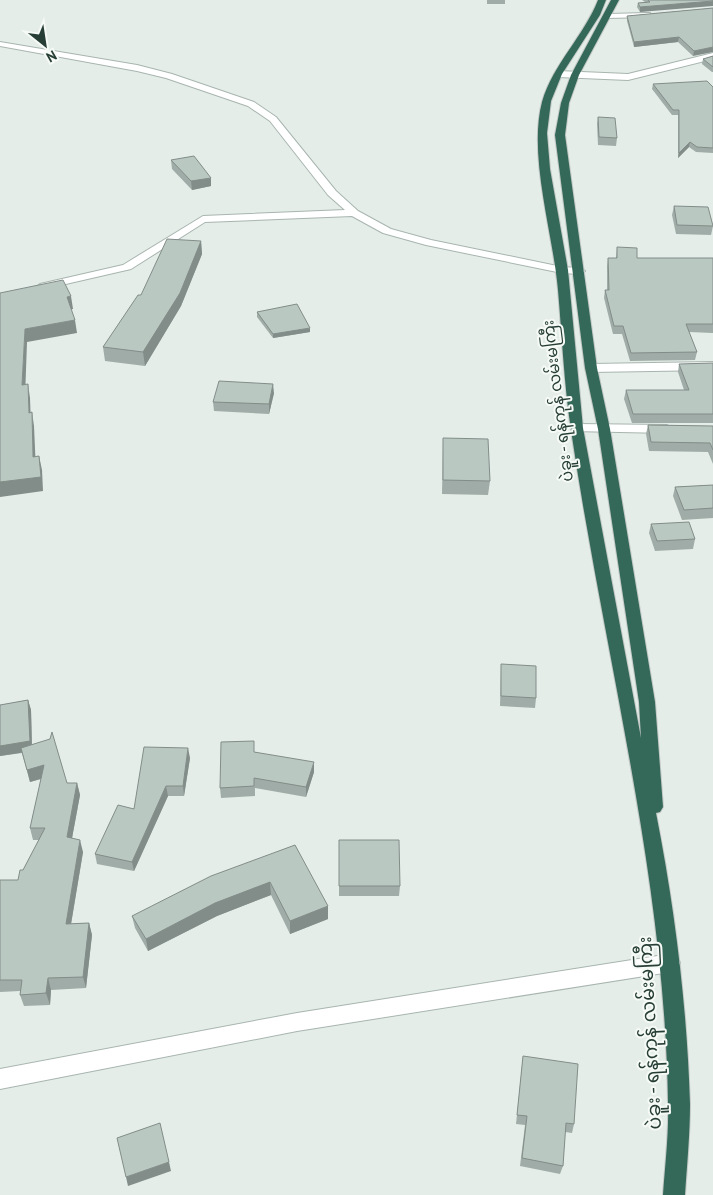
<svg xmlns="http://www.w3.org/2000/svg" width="713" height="1195" font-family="'PT Sans','Noto Sans Myanmar',sans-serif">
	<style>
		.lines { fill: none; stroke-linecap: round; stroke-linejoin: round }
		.minor-casing { stroke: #a8b5af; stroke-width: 2 }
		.highway-casing { stroke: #c2c9c6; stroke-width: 2 }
		.minor { fill: #fff; fill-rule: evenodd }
		.highway { fill: #346858; fill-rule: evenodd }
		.wall { fill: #a0aca7 }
		.shaded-wall { fill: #828c88 }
		.building { fill: #bac8c2; stroke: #828c88 }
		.labels { text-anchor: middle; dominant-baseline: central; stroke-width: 4; stroke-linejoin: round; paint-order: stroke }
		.street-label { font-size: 16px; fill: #263e35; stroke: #f6faf7 }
		.near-street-label { font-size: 19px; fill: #263e35; stroke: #f6faf7 }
	</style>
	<rect width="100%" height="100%" fill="#e5ede9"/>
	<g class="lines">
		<g class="minor-casing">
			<g id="minor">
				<polygon points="647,13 650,13 650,17 608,18 604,16 608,14"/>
				<polygon points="0,42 137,65 172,74 254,102 276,117 336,191 358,211 391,229 431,240 562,267 579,268 585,271 579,274 562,273 426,245 383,233 352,216 205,222 131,269 44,289 40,288 38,286 40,284 123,265 203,216 345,210 328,195 270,121 248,106 166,78 137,71 0,46"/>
				<polygon points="713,53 713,59 628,80 558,77 554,74 558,71 628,74"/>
				<polygon points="713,362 713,370 591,372 585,368 591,364"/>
				<polygon points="577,424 667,425 673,429 667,433 572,431 571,428 572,425"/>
				<polygon points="670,954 677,957 680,963 677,969 670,972 297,1031 0,1089 0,1069 297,1013"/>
			</g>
		</g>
		<g class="highway-casing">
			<path id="highway" d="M598 0H606L600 15 562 74 551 101 547 133 550 169 568 270 583 428 641 738 639 702 598 429 585 368 555 135 561 103 571 75 611 0H619L579 75 569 103 565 135 597 368 610 429 655 702 663 807 660 812 656 813C675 909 687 1007 690 1104 690 1134 687 1165 685 1195H663C665 1165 669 1134 668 1103 665 876 604 655 571 430 564 384 562 336 558 290 553 233 528 156 542 102 553 64 584 36 598 0Z"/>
		</g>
		<use href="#minor" class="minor"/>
		<use href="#highway" class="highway"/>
	</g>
	<g class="wall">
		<rect x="487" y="0" width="18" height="4"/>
		<polygon points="642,0 713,0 640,12 637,7 638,3 645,2"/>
		<polygon points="713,8 693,56 678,42 634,47 627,21 627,16"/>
		<polygon points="713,56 713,72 712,72 702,64 703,59"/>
		<polygon points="653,84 713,87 713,153 696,152 689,147 678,158 678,115 672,115 652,89"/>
		<polygon points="598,117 617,138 616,146 598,145 597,124"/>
		<polygon points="171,160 211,178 211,186 192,190 172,169"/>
		<polygon points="674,206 713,226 711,235 676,234 672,215"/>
		<polygon points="201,241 202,254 181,306 145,366 105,361 103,347 141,295"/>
		<polygon points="617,247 637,258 713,258 713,333 689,332 697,352 695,360 630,361 622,334 613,334 604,298 605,290 607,290 607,266 608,258 616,258"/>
		<polygon points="257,312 310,332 273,338 257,317"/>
		<polygon points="713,363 713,423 632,423 624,399 626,390 684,390 678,372 679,364"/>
		<polygon points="274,393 269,414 214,411 213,402"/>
		<polygon points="648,425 713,426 713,464 708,452 649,451 646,434"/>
		<polygon points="443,438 490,481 488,495 442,494"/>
		<polygon points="713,485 713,518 682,520 673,496 675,487"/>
		<polygon points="651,524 695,539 693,549 655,551 649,533"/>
		<polygon points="501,664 536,698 535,708 500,706"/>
		<polygon points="28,700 31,710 32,744 67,783 77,783 80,795 72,838 83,852 71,924 89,923 92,935 86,988 51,990 50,1005 24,1006 20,995 20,991 0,992 0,880 18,880 23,870 39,840 33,840 30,828 41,779 30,782 22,753 0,756 0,705"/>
		<polygon points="255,752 314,772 306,797 255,788 255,796 221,798 220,788"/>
		<polygon points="190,758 184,796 168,796 134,871 97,864 95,854 134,809"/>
		<polygon points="339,840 400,886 399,896 339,896"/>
		<polygon points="295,845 328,919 290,934 271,895 217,916 148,951 135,928 132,916"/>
		<polygon points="523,1056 574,1124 572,1133 565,1132 563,1166 560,1174 520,1166 525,1125 516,1124"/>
	</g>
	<g class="shaded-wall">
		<polygon points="713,1 713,6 640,12 640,7"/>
		<polygon points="679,37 678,42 634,47 634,42"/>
		<polygon points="713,47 713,52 693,56 694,51"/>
		<polygon points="690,142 689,147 678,158 679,153"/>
		<polygon points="211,178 211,186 192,190 191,181"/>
		<polygon points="201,241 202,254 181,306 145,366 143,352"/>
		<polygon points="71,296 73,309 69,310 67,297"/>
		<polygon points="75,320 77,333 27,342 25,398 22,385 25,329"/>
		<polygon points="310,328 310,332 273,338 273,334"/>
		<polygon points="28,384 30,398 31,426 29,413"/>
		<polygon points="273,384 274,393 269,414 269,404"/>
		<polygon points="32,412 34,426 36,471 33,457"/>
		<polygon points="39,456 42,470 43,491 0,497 0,482"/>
		<polygon points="28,700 31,710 32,751 0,756 0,746"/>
		<polygon points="188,748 190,758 184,796 183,786"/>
		<polygon points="314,762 314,772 306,797 306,787"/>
		<polygon points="44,765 47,777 30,782 27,770"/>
		<polygon points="77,783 80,795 70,849 67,837"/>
		<polygon points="166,786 168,796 134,871 132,862"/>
		<polygon points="80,840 83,852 69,936 66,924"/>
		<polygon points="270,882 271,895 217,916 148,951 146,939 215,903"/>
		<polygon points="328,906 328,919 290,934 290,921"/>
		<polygon points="89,923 92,935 86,988 83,977"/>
		<polygon points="48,978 51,990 50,1005 46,993"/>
		<polygon points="169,1162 171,1171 128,1186 126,1177"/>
	</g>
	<g class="building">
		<polygon points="648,0 713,0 713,1 640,7 638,3 650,2"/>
		<polygon points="713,8 713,47 694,51 679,37 634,42 627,16"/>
		<polygon points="713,56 713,67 703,59"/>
		<polygon points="707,81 713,87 713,148 697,147 690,142 679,153 679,110 673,110 653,84"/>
		<polygon points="598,117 615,118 617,138 599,137"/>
		<polygon points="194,156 211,178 191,181 171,160"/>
		<polygon points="674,206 708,207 713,226 677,225"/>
		<polygon points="167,239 201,241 180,293 143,352 103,347 138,295 141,295"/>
		<polygon points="617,247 637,248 637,258 713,258 713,324 686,324 697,352 631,353 623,326 614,326 605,290 609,290 608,258 617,258"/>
		<polygon points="63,280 71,296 67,297 75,320 25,329 22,385 28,384 29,413 32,412 33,457 39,456 41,477 0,482 0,293"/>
		<polygon points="297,304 310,328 273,334 257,312"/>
		<polygon points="713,363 713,414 633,414 626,390 689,390 679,364"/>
		<polygon points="219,381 273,384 269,404 213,402"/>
		<polygon points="648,425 713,426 713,450 710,443 651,442"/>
		<polygon points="443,438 488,439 490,481 443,480"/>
		<polygon points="713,485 713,508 684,510 675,487"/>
		<polygon points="689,522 695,539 657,541 651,524"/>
		<polygon points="501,664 536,666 536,698 501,696"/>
		<polygon points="28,700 30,741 0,746 0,705"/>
		<polygon points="52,732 67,783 77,783 67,837 80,840 66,924 89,923 83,977 48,978 46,993 20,995 22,980 0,980 0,880 18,880 20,870 23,870 45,828 30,828 44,765 27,770 21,748 50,739"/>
		<polygon points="254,741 254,752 314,762 306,787 254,778 254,786 220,788 221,742"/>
		<polygon points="144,747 188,748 183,786 166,786 132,862 95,854 118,805 134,809"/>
		<polygon points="339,840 399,840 400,886 339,886"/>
		<polygon points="295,845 328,906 290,921 270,882 215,903 146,939 132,916 211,876"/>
		<polygon points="523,1056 578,1064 574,1124 566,1123 563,1166 522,1158 527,1116 517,1115"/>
		<polygon points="160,1123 169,1162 126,1177 117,1138"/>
	</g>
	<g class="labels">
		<g class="street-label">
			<text transform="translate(557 401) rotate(-97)">ပဲခူး - ရန်ကုန် လမ်းမကြီး</text>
		</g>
		<g class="near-street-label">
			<text transform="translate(649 1033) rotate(-93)">ပဲခူး - ရန်ကုန် လမ်းမကြီး</text>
		</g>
	</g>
	<g transform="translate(45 45) rotate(150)" stroke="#f6faf7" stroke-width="4" paint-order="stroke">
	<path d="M0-4L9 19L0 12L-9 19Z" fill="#263e35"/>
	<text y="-8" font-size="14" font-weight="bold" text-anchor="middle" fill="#263e35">N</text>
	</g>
</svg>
